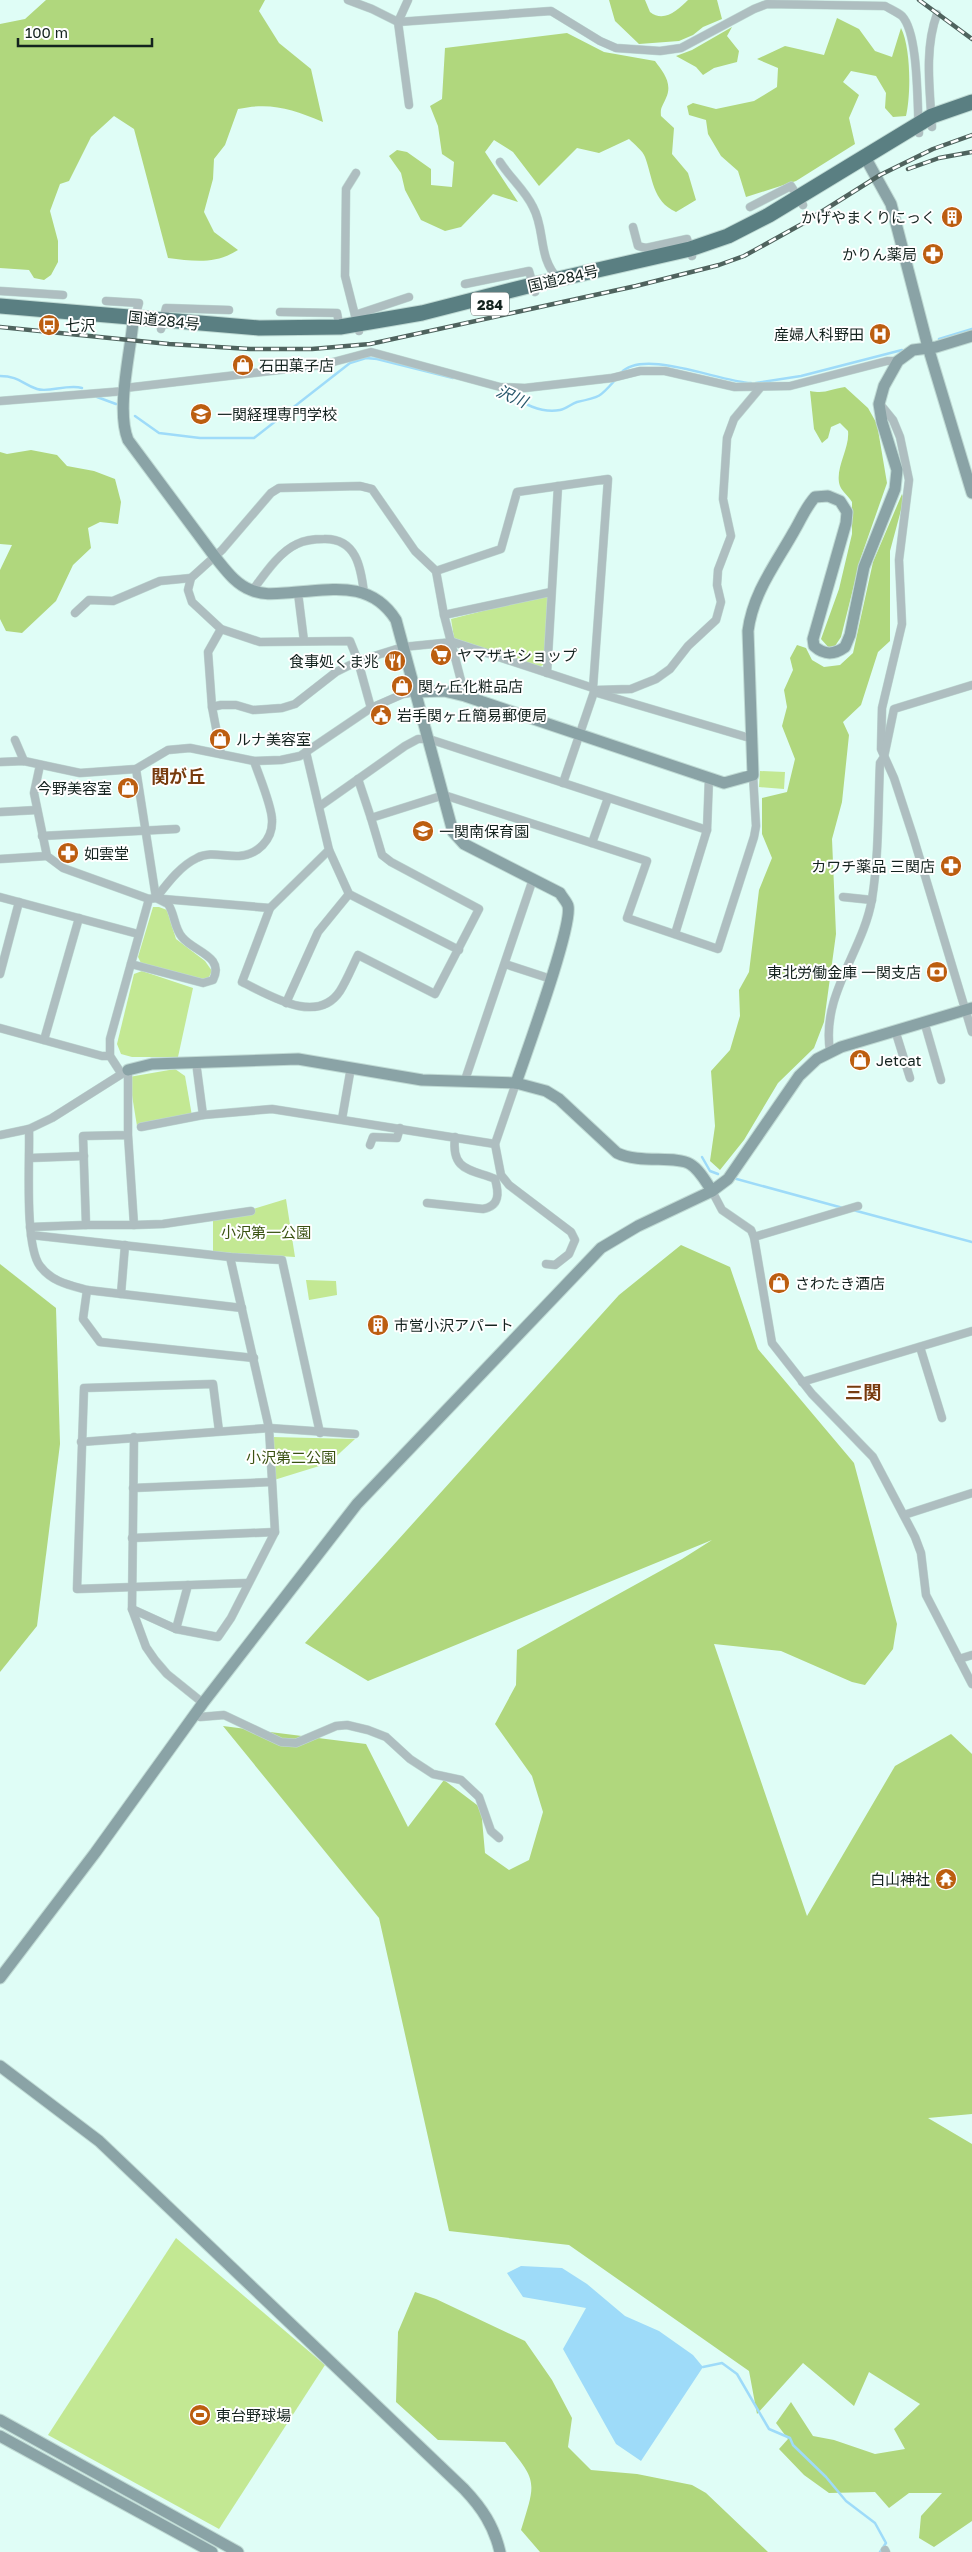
<svg xmlns="http://www.w3.org/2000/svg" width="972" height="2552" font-family="'Golos Text','Noto Sans JP',sans-serif">
	<style>
		.green { fill: #c3e893 }
		.forest { fill: #b0d77d }
		.water { fill: #9edbf9 }
		.lines { fill: none; stroke-linecap: round; stroke-linejoin: round }
		.stream { stroke: #9edbf9; stroke-width: 2.5 }
		.street-casing { stroke: #bfdad4; stroke-width: 9 }
		.secondary-casing { stroke: #bfdad4; stroke-width: 13 }
		.highway-casing { stroke: #bfdad4; stroke-width: 17 }
		.street { stroke: #aebec0; stroke-width: 8 }
		.secondary { stroke: #8aa3a6; stroke-width: 11 }
		.highway { stroke: #5a7f82; stroke-width: 15 }
		.rail-casing { stroke: #4f635e; stroke-width: 4.5 }
		.rail { stroke: #fff; stroke-width: 2.5; stroke-dasharray: 8; stroke-linecap: butt }
		.labels { text-anchor: middle; dominant-baseline: central; stroke-width: 4; stroke-linejoin: round; paint-order: stroke }
		.shield { fill: #fff; stroke: #5a6562; stroke-width: 1 }
		.shield-label { font-size: 14px; font-weight: bold; fill: #14231f }
		.poi-label { font-size: 15px; fill: #14231f; stroke: #fff; text-anchor: start }
		.street-label { font-size: 15px; fill: #14231f; stroke: #fff }
		.park-label { font-size: 15px; fill: #3a5212; stroke: #fff }
		.water-label { font-size: 16px; font-style: italic; fill: #28586c; stroke: #fff }
		.quarter-label { font-size: 18px; font-weight: bold; fill: #773b0e; stroke: #fff }
	</style>
	<rect width="100%" height="100%" fill="#dffdf6"/>
	<g class="green">
		<polygon points="545,595 549,597 545,664 539,667 454,638 451,619"/>
		<polygon points="760,771 785,772 784,789 759,787"/>
		<path d="M153 907H159L167 910 176 939 205 961 212 971 209 977C194 986 157 968 141 963L138 957Z"/>
		<polygon points="142,971 193,988 178,1057 132,1057 121,1054 117,1044 134,974"/>
		<polygon points="175,1069 185,1076 192,1116 137,1126 129,1077"/>
		<polygon points="286,1199 295,1257 213,1252 213,1221"/>
		<polygon points="306,1280 336,1281 337,1295 309,1300"/>
		<polygon points="272,1437 355,1439 329,1463 274,1480"/>
		<polygon points="176,2238 325,2365 219,2529 48,2435"/>
	</g>
	<g class="forest">
		<path d="M46 0H265L259 11 279 43 311 69 323 122C291 109 272 102 238 109L225 145 214 159 213 179 204 212 214 232 238 250C215 265 193 261 168 258L134 129 114 116 91 137 69 181 60 184 50 211 58 241V262L51 275 44 280 34 278 29 270 0 268V24L25 19Z"/>
		<path d="M609 0H645L650 12C664 23 678 10 688 0H717L722 19 703 27 693 35 679 41 639 44 615 21Z"/>
		<path d="M837 18 859 29 875 51 892 57 901 28C911 48 911 95 906 116L893 117 885 108 886 93 876 76 851 71 843 82 859 95 849 118 855 144 796 181 746 197 738 171 721 156 708 134 706 120 689 115 687 106 693 103 716 109 754 101 777 87 778 68 757 59 785 46 824 55Z"/>
		<polygon points="732,27 727,36 739,51 737,62 714,68 703,75 696,67 676,56 692,50"/>
		<path d="M567 33 604 52 655 61C663 72 673 83 666 98 663 106 660 107 661 116L674 128 672 154 688 173 696 200 676 212C652 201 653 178 645 157 643 151 634 144 629 139L599 153 577 148 539 186 513 152 494 140 485 152 518 202 493 194 461 227 445 231 421 220 405 190 401 173 389 156 397 150 407 152 431 169V185L452 187 454 162 442 154 438 126 430 106 442 99 445 48Z"/>
		<path d="M845 387 868 408 877 424 887 483 861 557 841 637 835 646 830 649 821 639 839 589 852 534V502C849 497 842 491 840 486 834 469 850 449 848 431L840 423 831 427 828 438 822 443 814 429 810 391C826 394 830 389 845 387Z"/>
		<polygon points="31,450 57,455 67,466 94,471 115,479 121,502 118,524 100,522 88,528 91,548 73,565 56,601 22,633 6,631 0,619 0,570 12,545 0,544 0,452 7,454"/>
		<polygon points="902,494 904,499 890,551 890,641 878,652 861,705 843,722 849,735 842,802 832,839 836,934 824,1022 814,1048 778,1083 744,1140 720,1170 710,1161 715,1126 711,1071 730,1050 740,1016 739,990 749,972 759,890 772,858 762,834 762,798 787,792 795,759 782,726 787,707 784,690 793,670 790,658 797,645 806,648 812,660 824,667 840,665 853,653 873,562"/>
		<polygon points="681,1245 730,1267 758,1349 854,1463 897,1624 893,1649 865,1685 852,1682 781,1651 714,1644 807,1916 895,1766 951,1734 972,1754 972,2114 928,2118 972,2144 972,2521 934,2547 919,2538 921,2516 942,2493 909,2493 889,2508 875,2492 829,2493 804,2475 779,2449 788,2439 776,2423 791,2402 813,2436 834,2440 875,2454 905,2449 894,2429 920,2404 869,2372 854,2406 803,2363 757,2414 749,2371 569,2245 449,2231 379,1918 223,1726 366,1744 408,1827 444,1780 481,1808 485,1853 509,1870 529,1860 543,1812 532,1776 495,1724 516,1685 517,1650 682,1559 712,1540 368,1681 305,1643 619,1295"/>
		<polygon points="0,1264 56,1308 60,1444 37,1626 0,1672"/>
		<path d="M415 2292 436 2299 525 2341 552 2380 572 2418 568 2447 591 2470 637 2474 692 2485 706 2493 768 2552H540L521 2530C536 2481 538 2482 505 2442L438 2440 396 2402 398 2332Z"/>
	</g>
	<polygon class="water" points="521,2266 562,2268 587,2284 625,2316 659,2331 693,2355 703,2367 641,2461 616,2444 563,2349 586,2308 523,2297 507,2273"/>
	<g class="lines">
		<g class="stream">
			<polyline points="939,339 972,329"/>
			<path d="M621 373C643 348 720 382 751 383"/>
			<path d="M0 376C19 376 22 384 37 389 48 393 67 384 82 388"/>
			<polyline points="756,383 801,376 902,350"/>
			<path d="M502 390C520 401 538 414 560 410 566 409 571 404 577 402 601 397 600 397 616 379"/>
			<polyline points="97,397 116,404"/>
			<polyline points="135,416 159,433 200,438 254,438 350,363 366,358 377,359 453,378"/>
			<polyline points="702,1157 710,1171 718,1174"/>
			<polyline points="733,1178 843,1208"/>
			<polyline points="853,1210 972,1242"/>
			<polyline points="703,2367 722,2363 737,2374 769,2429 790,2438 793,2445 826,2477 846,2501 875,2523 886,2543 880,2552"/>
		</g>
		<g class="street-casing">
			<g id="street">
				<path d="M348 0 372 9 398 22 551 11 600 41 616 48 660 51 681 48 754 9 767 4 885 6C890 9 897 12 902 16 919 34 917 106 919 133"/>
				<polyline points="408,0 398,22 409,105"/>
				<path d="M932 127C930 91 924 49 937 14"/>
				<path d="M500 162C510 178 525 190 533 207 546 231 537 257 559 280"/>
				<polyline points="356,173 346,189 345,276 359,331"/>
				<polyline points="750,207 791,186 803,205"/>
				<polyline points="633,227 638,246 646,248 687,239 692,256"/>
				<polyline points="465,284 529,271 535,292"/>
				<polyline points="0,291 63,295"/>
				<polyline points="106,301 139,303 134,320"/>
				<polyline points="280,312 337,313 340,329"/>
				<polyline points="355,315 409,297"/>
				<polyline points="161,329 166,308 229,310"/>
				<polyline points="125,388 322,365 371,352 500,387 525,388 612,378 640,371 665,371 735,387 790,386 887,361 898,361"/>
				<polyline points="0,401 125,391"/>
				<polyline points="880,404 893,420 900,437 909,480 899,560 902,624 882,708 881,749 894,778 913,836 972,1032"/>
				<polyline points="436,571 444,615 465,696"/>
				<path d="M252 591C264 575 279 552 297 544 305 540 316 539 324 539 356 538 361 567 364 593"/>
				<polyline points="298,593 304,641"/>
				<polyline points="75,613 89,600 113,601 160,581 191,578"/>
				<polyline points="444,615 551,592"/>
				<polyline points="547,673 558,486"/>
				<polyline points="596,690 631,689 656,679 670,669 688,646 716,620 721,602 717,585 718,570 731,536 723,499 727,438 734,419 760,388"/>
				<polyline points="212,707 221,705 236,705 253,710 282,708 295,704 336,672 358,661 403,647 453,642 593,688 594,692 753,739"/>
				<polyline points="371,708 358,661 350,641 260,642 221,629 192,602 188,590 191,578 222,550 271,493 279,488 360,486 372,489 415,551 436,571 501,549 517,492 608,479 593,688"/>
				<polyline points="15,740 24,761"/>
				<polyline points="306,752 329,850 349,894 459,950"/>
				<polyline points="221,754 212,707 208,652 221,629"/>
				<polyline points="0,762 24,761 80,773 136,769 168,750 190,748 254,761 281,760 300,756 371,708 403,694 416,692"/>
				<polyline points="40,765 34,793 47,856 63,868 149,899"/>
				<polyline points="358,779 371,818"/>
				<polyline points="563,783 594,692"/>
				<polyline points="320,806 405,746 418,739 429,739 707,830"/>
				<polyline points="0,812 37,810"/>
				<polyline points="42,836 176,829"/>
				<polyline points="592,843 608,798"/>
				<path d="M329 850 270 908 242 982C269 995 317 1026 340 991 347 980 352 967 358 955L435 994 479 909 391 862 382 855 371 818 444 795 647 861 627 918 718 949 754 837 756 826 753 775"/>
				<polyline points="0,859 47,856"/>
				<polyline points="0,897 138,934"/>
				<polyline points="843,897 872,900"/>
				<polyline points="163,899 270,908"/>
				<polyline points="675,934 707,830 709,778"/>
				<path d="M131 964 203 983 213 980C225 956 194 952 182 937 174 928 175 914 168 904L156 898 136 769"/>
				<polyline points="505,964 551,979"/>
				<polyline points="0,974 19,902"/>
				<polyline points="286,1003 318,932 349,894"/>
				<polyline points="924,1021 941,1080"/>
				<polyline points="0,1028 102,1056 110,1056"/>
				<polyline points="895,1030 910,1078"/>
				<polyline points="44,1040 79,918"/>
				<path d="M830 1051C821 994 863 952 872 899 879 855 878 808 880 763L884 757 894 709 972 685"/>
				<polyline points="196,1062 203,1115"/>
				<path d="M121 1073 110 1056V1039L149 899 156 898C167 884 180 866 197 858 210 851 225 857 239 856 257 855 273 840 272 820 272 806 259 776 254 761"/>
				<polyline points="465,1080 533,879"/>
				<polyline points="342,1119 351,1067"/>
				<polyline points="141,1127 203,1115 272,1109 495,1144 516,1083"/>
				<path d="M29 1129C30 1158 24 1245 40 1266 52 1282 69 1285 87 1290L242 1308"/>
				<polyline points="0,1135 29,1129 52,1118 128,1070 128,1135 134,1225 86,1225 83,1136 128,1135"/>
				<polyline points="495,1144 501,1175 509,1185 571,1232 575,1240 569,1254 555,1265 546,1264"/>
				<polyline points="370,1145 373,1137 397,1138 400,1128"/>
				<polyline points="30,1158 84,1156"/>
				<polyline points="712,1191 722,1210 751,1230 754,1237 772,1343 812,1394 873,1457 915,1537 921,1553 926,1595 972,1684"/>
				<path d="M427 1203 483 1209C500 1206 499 1193 495 1179 470 1169 451 1171 455 1137"/>
				<polyline points="134,1225 163,1224 251,1211"/>
				<polyline points="30,1227 86,1225"/>
				<polyline points="31,1235 230,1257 282,1260 320,1433"/>
				<polyline points="754,1237 858,1206"/>
				<polyline points="87,1290 83,1319 100,1342 254,1358"/>
				<polyline points="121,1294 125,1245"/>
				<polyline points="920,1347 942,1418"/>
				<polyline points="802,1382 972,1331"/>
				<polyline points="219,1431 213,1384 84,1388 77,1589 248,1583"/>
				<polyline points="134,1437 132,1609 146,1647 155,1660 167,1674 203,1703"/>
				<polyline points="81,1442 269,1428 355,1434"/>
				<polyline points="133,1488 271,1482"/>
				<polyline points="904,1515 972,1493"/>
				<polyline points="132,1538 275,1532"/>
				<polyline points="132,1609 176,1629 218,1637 231,1618 275,1532 269,1428 230,1257"/>
				<polyline points="176,1629 188,1585"/>
				<polyline points="959,1659 972,1655"/>
				<polyline points="196,1712 200,1717 224,1715 281,1742 296,1743 336,1726 347,1725 368,1730 386,1737 410,1759 433,1774 461,1780 479,1797 491,1831 499,1838"/>
				<polyline points="885,2550 886,2552"/>
			</g>
		</g>
		<g class="secondary-casing">
			<g id="secondary">
				<polyline points="865,157 891,204 928,347 972,493"/>
				<path d="M133 322C130 355 116 410 128 440L215 557C225 569 235 584 251 590 262 595 274 594 285 593 329 591 369 578 396 620L453 832 464 844 560 893C562 897 567 902 568 906 573 926 525 1056 516 1083"/>
				<path d="M416 692 444 691 465 696 724 783 753 775 748 631C753 593 775 565 793 533 801 520 805 508 815 497L828 496 840 501 847 512 846 523 813 639 814 646C824 655 834 655 845 647L850 635 864 567 895 489 897 470 882 422 879 404 884 386 898 361 913 350 936 347 972 336"/>
				<path d="M128 1070 152 1064 298 1059 422 1080 516 1083 546 1091 559 1099 617 1153C640 1164 675 1155 690 1164 699 1169 706 1182 712 1191"/>
				<polyline points="0,1978 95,1853 203,1703 357,1504 601,1248 638,1226 712,1191 728,1179 799,1076 817,1059 841,1047 972,1008"/>
				<path d="M0 2066 99 2141 464 2489C482 2508 494 2526 500 2552"/>
				<polyline points="0,2420 238,2552"/>
				<polyline points="0,2436 212,2552"/>
			</g>
		</g>
		<g class="highway-casing">
			<polyline id="highway" points="0,306 259,328 340,327 422,313 532,285 690,249 728,236 769,215 932,116 972,102"/>
		</g>
		<use href="#street" class="street"/>
		<use href="#secondary" class="secondary"/>
		<use href="#highway" class="highway"/>
		<g class="rail-casing">
			<g id="rail">
				<polyline points="919,0 972,39"/>
				<polyline points="908,169 939,158 972,152"/>
				<polyline points="0,327 169,344 250,349 312,349 370,344 636,286 719,265 744,256 802,224 880,175 933,149 972,135"/>
			</g>
		</g>
		<use href="#rail" class="rail"/>
	</g>
	<defs>
		<g id="building-disc" transform="scale(1.125)"><circle r="9.5" fill="#bc5e10" stroke="#fff"/><path d="M-4-6H4V6H1V3H-1V6H-4ZM-2.5-4.3h1.7v1.8h-1.7ZM.8-4.3h1.7v1.8H.8ZM-2.5-1h1.7V.8h-1.7ZM.8-1h1.7V.8H.8Z" fill="#fff"/></g>
		<g id="pharmacy-disc" transform="scale(1.125)"><circle r="9.5" fill="#bc5e10" stroke="#fff"/><path d="M-2-6h4v4h4v4h-4v4h-4v-4h-4v-4h4Z" fill="#fff"/></g>
		<g id="bus-disc" transform="scale(1.125)"><circle r="9.5" fill="#bc5e10" stroke="#fff"/><path d="M-5-6H5V4H4V6H2V4H-2V6H-4V4H-5ZM-3.5-4V0h7V-4ZM-3.5 1.2v1.5H-2V1.2ZM2 1.2v1.5H3.5V1.2Z" fill="#fff"/></g>
		<g id="hospital-disc" transform="scale(1.125)"><circle r="9.5" fill="#bc5e10" stroke="#fff"/><path d="M-5-5h3v3.5h4V-5h3V5h-3V1.5h-4V5h-3Z" fill="#fff"/></g>
		<g id="shop-disc" transform="scale(1.125)"><circle r="9.5" fill="#bc5e10" stroke="#fff"/><path d="M-5-2.5h2.3a2.7 3.5 0 0 1 5.4 0H5L5.5 6h-11ZM-1.5-2.5h3a1.5 2.3 0 0 0-3 0Z" fill="#fff"/></g>
		<g id="school-disc" transform="scale(1.125)"><circle r="9.5" fill="#bc5e10" stroke="#fff"/><path d="M0-5L7-2L0 1L-7-2ZM-4 1L0 2.5L4 1V4Q0 6-4 4Z" fill="#fff"/></g>
		<g id="supermarket-disc" transform="scale(1.125)"><circle r="9.5" fill="#bc5e10" stroke="#fff"/><path d="M-6-5.5h2.5l.6 2H6L4.5 2H-2.5L-4.4-4H-6ZM-1.5 3.2a1.3 1.3 0 1 0 .1 0ZM3 3.2a1.3 1.3 0 1 0 .1 0Z" fill="#fff"/></g>
		<g id="restaurant-disc" transform="scale(1.125)"><circle r="9.5" fill="#bc5e10" stroke="#fff"/><path d="M-5-6h1v4h1v-4h1v4h1v-4h1v5L-1.5 .5V6h-2V.5L-5-1ZM5-6V6H3V1.5H1.5Q1.5-4 5-6Z" fill="#fff"/></g>
		<g id="civic-disc" transform="scale(1.125)"><circle r="9.5" fill="#bc5e10" stroke="#fff"/><path d="M-.6-6.5H3V-4.5H.6V-3L4-1V1h2V6H-6V1h2V-1L-.6-3ZM-1.2 2.5V6h2.4V2.5Z" fill="#fff"/></g>
		<g id="bank-disc" transform="scale(1.125)"><circle r="9.5" fill="#bc5e10" stroke="#fff"/><path d="M-6-4H6V4H-6ZM0-2.3a2.3 2.3 0 1 0 0 4.6a2.3 2.3 0 1 0 0-4.6Z" fill="#fff"/></g>
		<g id="temple-disc" transform="scale(1.125)"><circle r="9.5" fill="#bc5e10" stroke="#fff"/><path d="M0-6L5-2H3V0L6.5 2.5H4V6H1.5V3h-3V6H-4V2.5H-6.5L-3 0V-2H-5Z" fill="#fff"/></g>
		<g id="stadium-disc" transform="scale(1.125)"><circle r="9.5" fill="#bc5e10" stroke="#fff"/><path d="M0-5a6.5 5 0 1 0 0 10a6.5 5 0 1 0 0-10ZM-3.5-1.8h7v3.6h-7Z" fill="#fff"/></g>
	</defs>
	<g fill-rule="evenodd">
		<use href="#building-disc" x="952" y="217"/>
		<use href="#pharmacy-disc" x="933" y="254"/>
		<use href="#bus-disc" x="49" y="325"/>
		<use href="#hospital-disc" x="880" y="334"/>
		<use href="#shop-disc" x="243" y="365"/>
		<use href="#school-disc" x="201" y="414"/>
		<use href="#supermarket-disc" x="441" y="655"/>
		<use href="#restaurant-disc" x="395" y="661"/>
		<use href="#shop-disc" x="402" y="686"/>
		<use href="#civic-disc" x="381" y="715"/>
		<use href="#shop-disc" x="220" y="739"/>
		<use href="#shop-disc" x="128" y="788"/>
		<use href="#school-disc" x="423" y="831"/>
		<use href="#pharmacy-disc" x="68" y="853"/>
		<use href="#pharmacy-disc" x="951" y="866"/>
		<use href="#bank-disc" x="937" y="972"/>
		<use href="#shop-disc" x="860" y="1060"/>
		<use href="#shop-disc" x="779" y="1283"/>
		<use href="#building-disc" x="378" y="1325"/>
		<use href="#temple-disc" x="946" y="1879"/>
		<use href="#stadium-disc" x="200" y="2415"/>
	</g>
	<g class="labels">
		<rect class="shield" x="471" y="292.5" width="38" height="23" rx="4"/>
		<g class="shield-label">
			<text x="490" y="304">284</text>
		</g>
		<g class="poi-label">
			<text x="936" y="217" text-anchor="end">かげやまくりにっく</text>
			<text x="917" y="254" text-anchor="end">かりん薬局</text>
			<text x="65" y="325">七沢</text>
			<text x="864" y="334" text-anchor="end">産婦人科野田</text>
			<text x="259" y="365">石田菓子店</text>
			<text x="217" y="414">一関経理専門学校</text>
			<text x="457" y="655">ヤマザキショップ</text>
			<text x="379" y="661" text-anchor="end">食事処くま兆</text>
			<text x="418" y="686">関ヶ丘化粧品店</text>
			<text x="397" y="715">岩手関ヶ丘簡易郵便局</text>
			<text x="236" y="739">ルナ美容室</text>
			<text x="112" y="788" text-anchor="end">今野美容室</text>
			<text x="439" y="831">一関南保育園</text>
			<text x="84" y="853">如雲堂</text>
			<text x="935" y="866" text-anchor="end">カワチ薬品 三関店</text>
			<text x="921" y="972" text-anchor="end">東北労働金庫 一関支店</text>
			<text x="876" y="1060">Jetcat</text>
			<text x="795" y="1283">さわたき酒店</text>
			<text x="394" y="1325">市営小沢アパート</text>
			<text x="930" y="1879" text-anchor="end">白山神社</text>
			<text x="216" y="2415">東台野球場</text>
		</g>
		<g class="street-label">
			<text transform="translate(563 278) rotate(-13)">国道284号</text>
			<text transform="translate(164 320) rotate(6)">国道284号</text>
		</g>
		<g class="park-label">
			<text x="266" y="1232">小沢第一公園</text>
			<text x="291" y="1457">小沢第二公園</text>
		</g>
		<g class="water-label">
			<text transform="translate(512 396) rotate(24)">沢川</text>
		</g>
		<g class="quarter-label">
			<text x="178" y="776">関が丘</text>
			<text x="863" y="1392">三関</text>
		</g>
	</g>
	<path d="M18 38v8h134v-8" fill="none" stroke="#14231f" stroke-width="2.5"/>
	<text x="25" y="38" font-size="15" fill="#14231f" stroke="#ffffff" stroke-width="4" paint-order="stroke">100 m</text>
</svg>
